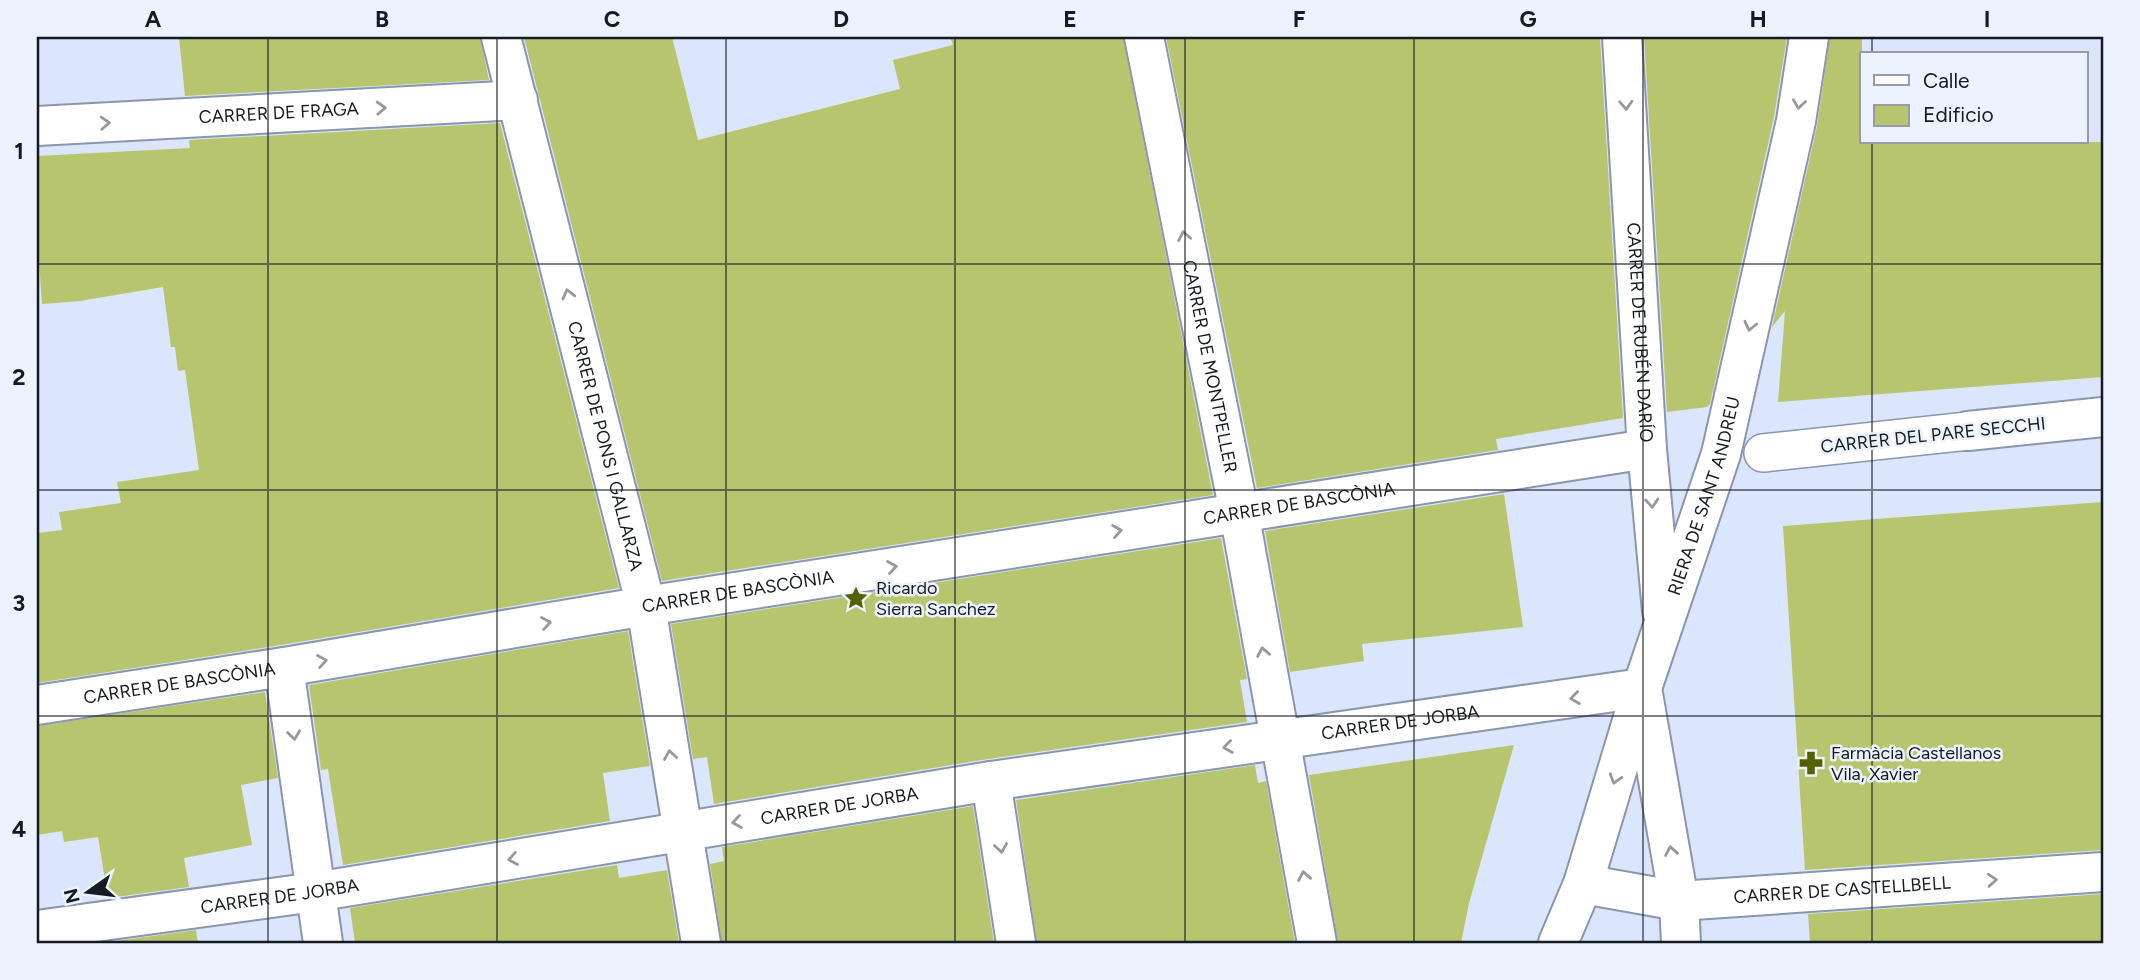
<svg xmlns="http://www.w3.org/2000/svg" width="2140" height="980" font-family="Figtree,sans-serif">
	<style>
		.building { fill: #b7c66e }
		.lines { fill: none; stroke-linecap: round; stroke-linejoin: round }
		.pedestrian-casing { stroke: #8a96af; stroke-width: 40 }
		.minor-casing { stroke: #8a96af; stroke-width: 42 }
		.pedestrian { stroke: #fff; stroke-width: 37 }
		.minor { stroke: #fff; stroke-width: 38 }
		.oneway { stroke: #96989c }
		.grid { fill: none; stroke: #161a23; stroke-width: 2; stroke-opacity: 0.55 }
		.labels { text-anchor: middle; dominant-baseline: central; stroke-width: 5; stroke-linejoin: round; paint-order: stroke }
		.street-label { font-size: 18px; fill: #161a23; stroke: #edf3fe }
		.poi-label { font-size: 18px; fill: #161a23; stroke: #edf3fe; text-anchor: start }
		.neatline { fill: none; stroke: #161a23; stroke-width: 2.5 }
		.grid-label { font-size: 23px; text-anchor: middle; font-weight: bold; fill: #161a23 }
	</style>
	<rect width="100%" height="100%" fill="#dbe5fb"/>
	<g class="building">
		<polygon points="179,37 480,37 489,80 185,96"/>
		<polygon points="524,37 672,37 698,140 900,89 893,60 953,45 950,37 1123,37 1213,495 662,581"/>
		<polygon points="1166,37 1600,37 1623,418 1496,439 1498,450 1257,488"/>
		<polygon points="1644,37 1787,37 1774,117 1710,404 1707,407 1667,412"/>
		<polygon points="1830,37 1862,37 1862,142 2103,142 2103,377 1778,402 1785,311 1772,327 1817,126"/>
		<polygon points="500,123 619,588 281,645 37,683 37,533 62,530 59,512 121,503 117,482 199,470 185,370 178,371 175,347 171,347 163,287 80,301 42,304 37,232 37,156 190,148 189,140"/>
		<polygon points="1504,494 1523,627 1362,644 1364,661 1290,672 1265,531"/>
		<polygon points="2103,502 2103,850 1805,870 1783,526"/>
		<polygon points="1221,538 1247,679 1240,680 1247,722 988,759 714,804 707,757 693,759 671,624"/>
		<polygon points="628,631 650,766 603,773 610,821 343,865 328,769 321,770 309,685"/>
		<polygon points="265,692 278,778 241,785 252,845 184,858 189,887 108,898 98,837 64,842 62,831 37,835 37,726"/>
		<polygon points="1514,745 1469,903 1461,943 1338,943 1309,775"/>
		<polygon points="1255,765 1258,783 1266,781 1295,943 1037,943 1016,800"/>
		<polygon points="973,806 994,943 722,943 710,864 724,861 722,847"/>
		<polygon points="617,865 619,878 667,870 679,943 355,943 350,908"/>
		<polygon points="2103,894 2103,943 1810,943 1808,914"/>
		<polygon points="196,930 198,943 116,943 116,941"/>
	</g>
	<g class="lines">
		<g class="pedestrian-casing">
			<polyline id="pedestrian" points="1763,453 1968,431"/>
		</g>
		<g class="minor-casing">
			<g id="minor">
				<path id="s1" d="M501 37 646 606 701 943"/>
				<path id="s2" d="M1144 37 1239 512 1317 943"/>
				<path id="s3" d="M1622 37 1647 449 1662 611"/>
				<path id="s4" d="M37 126 518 100"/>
				<polyline points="1968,431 2103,417"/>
				<polyline points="284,667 323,943"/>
				<path id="s5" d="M37 705 284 667 646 606 1647 449"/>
				<polyline points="991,781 1016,943"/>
				<path id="s6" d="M1583 884 1679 901 2103 872"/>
				<path id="s7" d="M37 930 315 892 991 781 1642 688 1679 901 1681 943"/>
				<path id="s8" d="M1558 943 1583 884 1642 688 1721 454 1796 121 1809 37"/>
			</g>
		</g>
		<use href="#pedestrian" class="pedestrian"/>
		<use href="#minor" class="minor"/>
	</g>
	<defs><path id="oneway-chevron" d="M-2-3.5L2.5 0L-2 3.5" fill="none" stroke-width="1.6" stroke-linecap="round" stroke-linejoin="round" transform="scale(1.75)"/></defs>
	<g class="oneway">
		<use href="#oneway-chevron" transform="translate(1799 104) rotate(98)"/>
		<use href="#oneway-chevron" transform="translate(1626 105) rotate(87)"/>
		<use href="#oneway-chevron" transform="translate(381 108) rotate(-3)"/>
		<use href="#oneway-chevron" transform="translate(105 123) rotate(-3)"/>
		<use href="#oneway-chevron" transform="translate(1184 236) rotate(-101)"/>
		<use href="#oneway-chevron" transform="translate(568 294) rotate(-104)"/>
		<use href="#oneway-chevron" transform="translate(1750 326) rotate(103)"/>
		<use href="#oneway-chevron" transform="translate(1652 503) rotate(85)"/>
		<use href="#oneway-chevron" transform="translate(1117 531) rotate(-9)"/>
		<use href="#oneway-chevron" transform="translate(892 567) rotate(-9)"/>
		<use href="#oneway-chevron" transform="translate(546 623) rotate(-10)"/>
		<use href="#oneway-chevron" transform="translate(1263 652) rotate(-100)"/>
		<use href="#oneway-chevron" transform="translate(322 661) rotate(-10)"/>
		<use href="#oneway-chevron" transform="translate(1575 698) rotate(172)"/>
		<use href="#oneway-chevron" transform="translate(294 735) rotate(82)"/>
		<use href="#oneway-chevron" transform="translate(1228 747) rotate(172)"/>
		<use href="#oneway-chevron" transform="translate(670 755) rotate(-99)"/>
		<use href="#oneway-chevron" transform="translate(1615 779) rotate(107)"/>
		<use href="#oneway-chevron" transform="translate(737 822) rotate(171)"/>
		<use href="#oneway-chevron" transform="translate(1001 848) rotate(81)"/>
		<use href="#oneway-chevron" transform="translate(1671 851) rotate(-100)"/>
		<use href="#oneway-chevron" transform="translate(513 859) rotate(170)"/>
		<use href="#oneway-chevron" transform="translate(1304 876) rotate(-100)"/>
		<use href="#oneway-chevron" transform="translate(1992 880) rotate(-4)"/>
	</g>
	<path class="grid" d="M268 37V943M497 37V943M726 37V943M955 37V943M1185 37V943M1414 37V943M1643 37V943M1872 37V54M1872 142V943M37 264H2103M37 490H2103M37 716H2103"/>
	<defs>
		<g id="sight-bare" transform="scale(1.89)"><path d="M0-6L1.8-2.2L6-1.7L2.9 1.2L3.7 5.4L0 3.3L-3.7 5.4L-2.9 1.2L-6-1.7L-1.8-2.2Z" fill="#556000" stroke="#edf3fe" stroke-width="2.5" paint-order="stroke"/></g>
		<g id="pharmacy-bare" transform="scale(1.89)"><path d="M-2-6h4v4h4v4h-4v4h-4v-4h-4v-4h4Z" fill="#556000" stroke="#edf3fe" stroke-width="2.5" paint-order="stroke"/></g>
	</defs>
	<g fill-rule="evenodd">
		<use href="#sight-bare" x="856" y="598"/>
		<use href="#pharmacy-bare" x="1811" y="763"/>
	</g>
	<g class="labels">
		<g class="street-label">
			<text stroke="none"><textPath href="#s4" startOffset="242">CARRER DE FRAGA</textPath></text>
			<text stroke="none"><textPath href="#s3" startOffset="296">CARRER DE RUBÉN DARÍO</textPath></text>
			<text stroke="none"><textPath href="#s2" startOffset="336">CARRER DE MONTPELLER</textPath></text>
			<text transform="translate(1933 435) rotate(-6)">CARRER DEL PARE SECCHI</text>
			<text stroke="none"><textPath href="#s1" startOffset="422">CARRER DE PONS I GALLARZA</textPath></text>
			<text stroke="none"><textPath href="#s8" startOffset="471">RIERA DE SANT ANDREU</textPath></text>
			<text stroke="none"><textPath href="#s5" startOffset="1278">CARRER DE BASCÒNIA</textPath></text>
			<text stroke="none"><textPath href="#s5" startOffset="710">CARRER DE BASCÒNIA</textPath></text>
			<text stroke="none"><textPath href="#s5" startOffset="144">CARRER DE BASCÒNIA</textPath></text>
			<text stroke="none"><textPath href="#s7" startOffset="1379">CARRER DE JORBA</textPath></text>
			<text stroke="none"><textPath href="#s7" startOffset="812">CARRER DE JORBA</textPath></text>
			<text stroke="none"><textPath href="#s6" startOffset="261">CARRER DE CASTELLBELL</textPath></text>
			<text stroke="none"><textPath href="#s7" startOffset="245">CARRER DE JORBA</textPath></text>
		</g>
		<g class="poi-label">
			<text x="876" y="588">Ricardo<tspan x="876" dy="21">Sierra Sanchez</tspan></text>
			<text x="1831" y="753">Farmàcia Castellanos<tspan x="1831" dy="21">Vila, Xavier</tspan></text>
		</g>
	</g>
	<rect width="2140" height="980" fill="none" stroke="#edf3fe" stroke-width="77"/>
	<rect x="1860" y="52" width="228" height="91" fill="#edf3fe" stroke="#979ca6" stroke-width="2"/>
	<rect x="1874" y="75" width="35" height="10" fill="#ffffff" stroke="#979ca6" stroke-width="2"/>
	<text x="1923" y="88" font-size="21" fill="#161a23">Calle</text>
	<rect x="1874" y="105" width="35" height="21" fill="#b7c66e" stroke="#979ca6" stroke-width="2"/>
	<text x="1923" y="122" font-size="21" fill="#161a23">Edificio</text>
	<g transform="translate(88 892) rotate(256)" stroke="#edf3fe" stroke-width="5" paint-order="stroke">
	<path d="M0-5L12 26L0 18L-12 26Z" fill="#161a23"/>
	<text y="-10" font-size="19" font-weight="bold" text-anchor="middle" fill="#161a23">N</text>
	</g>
	<rect x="38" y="38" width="2064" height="904" class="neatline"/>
	<g class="grid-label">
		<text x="153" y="27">A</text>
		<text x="382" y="27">B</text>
		<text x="612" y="27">C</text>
		<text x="841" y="27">D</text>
		<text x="1070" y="27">E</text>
		<text x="1299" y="27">F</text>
		<text x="1528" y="27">G</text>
		<text x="1758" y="27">H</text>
		<text x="1987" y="27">I</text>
		<text x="19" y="159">1</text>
		<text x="19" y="385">2</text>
		<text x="19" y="611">3</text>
		<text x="19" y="837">4</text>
	</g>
</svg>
